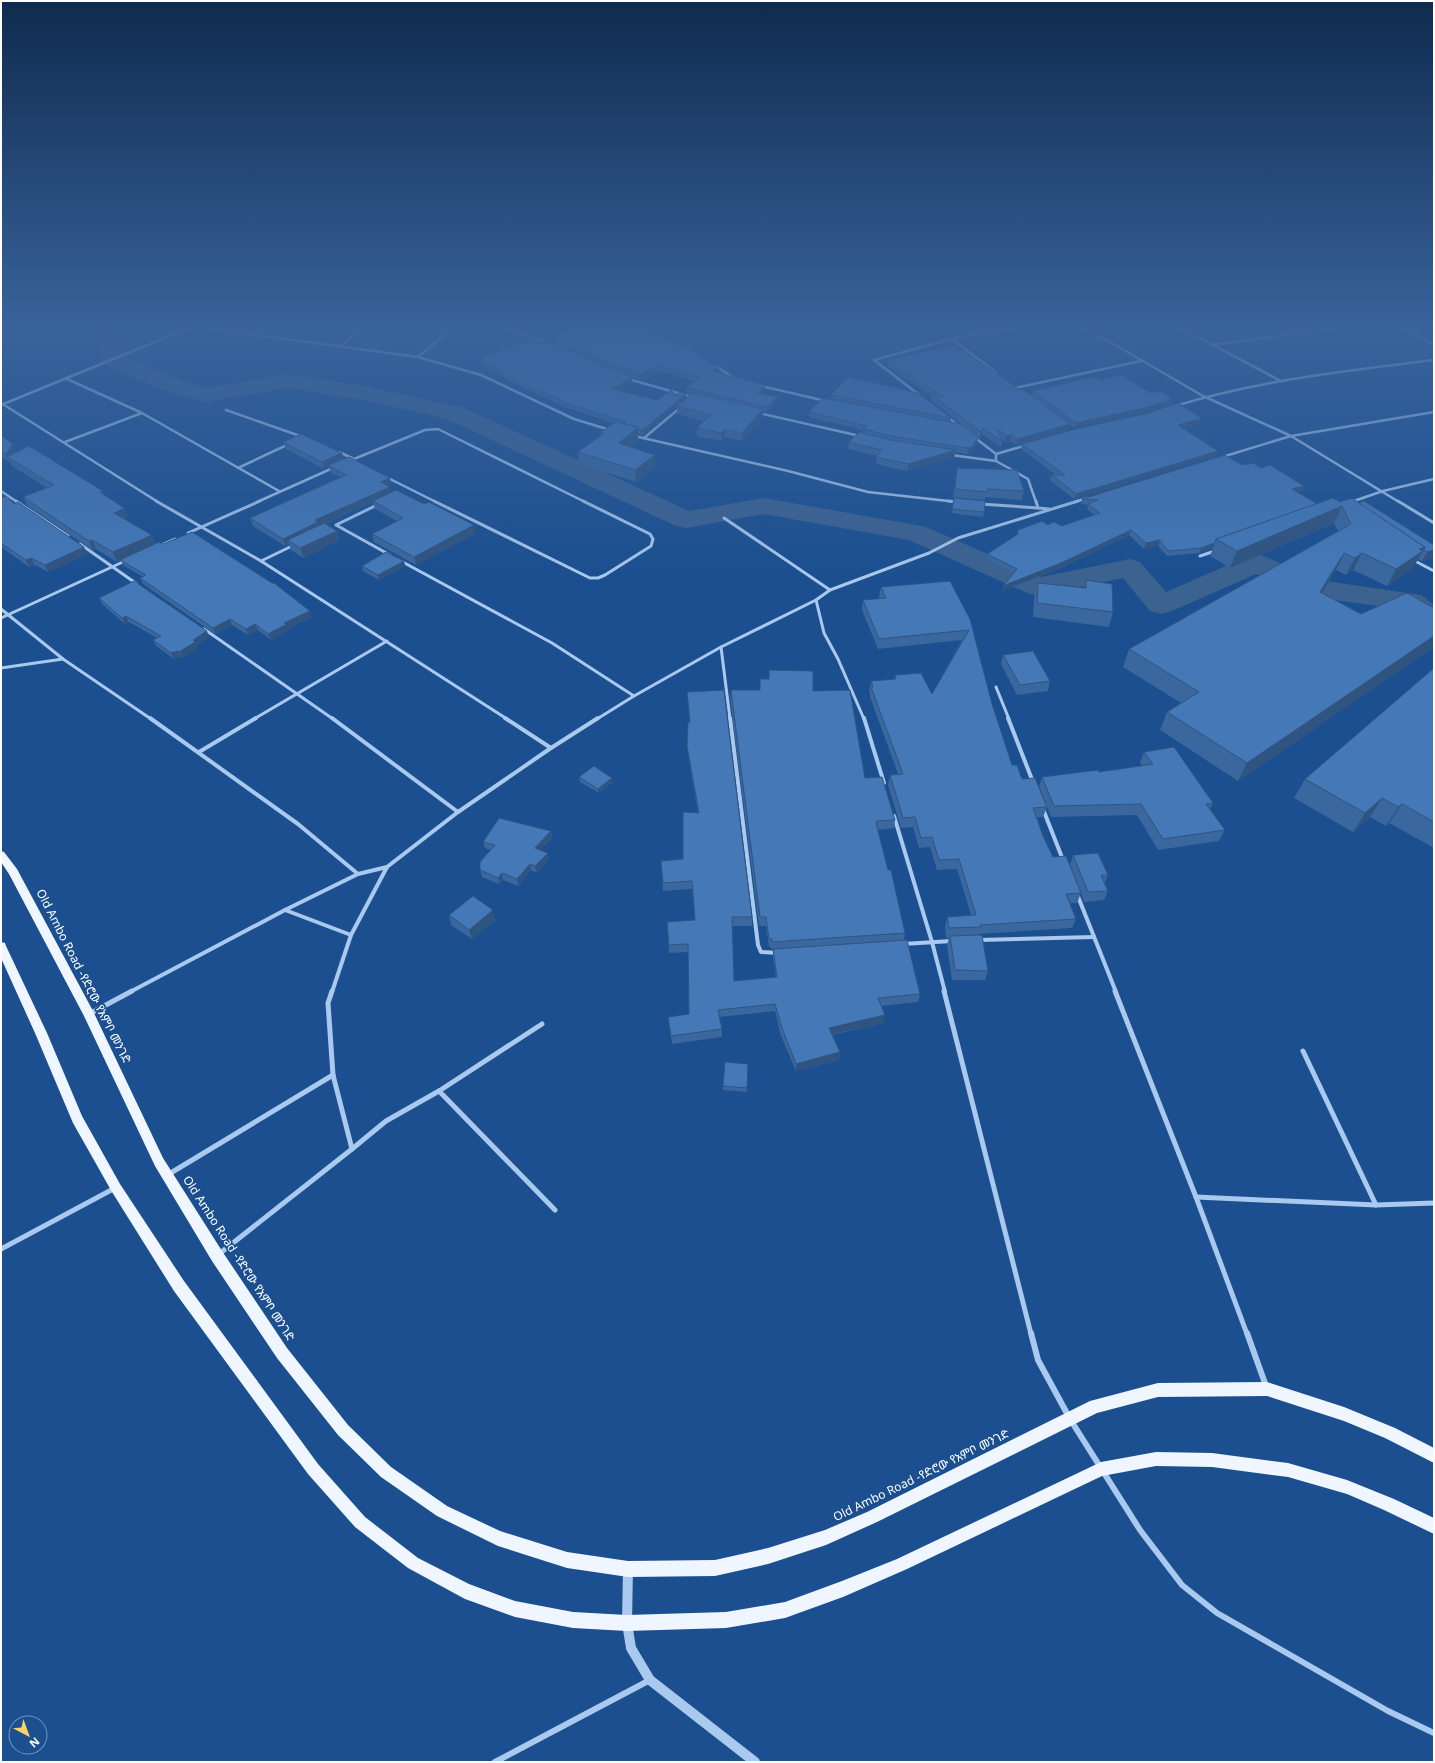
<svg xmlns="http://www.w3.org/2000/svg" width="1435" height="1763" font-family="'Noto Sans','Noto Sans Ethiopic',sans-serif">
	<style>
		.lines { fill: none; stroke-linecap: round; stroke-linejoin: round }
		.river { fill: #3c6290; fill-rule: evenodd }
		.minor-far4 { stroke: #a9c9ee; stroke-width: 2.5 }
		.minor-far3 { stroke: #a9c9ee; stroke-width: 3 }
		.minor-far2 { stroke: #a9c9ee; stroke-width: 4 }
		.minor-far1 { stroke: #a9c9ee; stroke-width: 5 }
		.minor { stroke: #a9c9ee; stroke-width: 6 }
		.tertiary { stroke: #a9c9ee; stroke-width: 10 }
		.primary { fill: #f0f6ff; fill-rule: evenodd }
		.wall { fill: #3a679d }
		.shaded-wall { fill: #305480 }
		.building { fill: #4478b7; stroke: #305480 }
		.labels { text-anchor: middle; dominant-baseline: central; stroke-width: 3.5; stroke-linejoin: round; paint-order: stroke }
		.near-street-label { font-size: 12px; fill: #fff; stroke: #1b4f8f }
	</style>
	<rect width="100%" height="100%" fill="#1b4f8f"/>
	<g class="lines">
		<polygon class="river" points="99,328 128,328 125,333 118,336 123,356 179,380 207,388 287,374 364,386 464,408 689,511 764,498 916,525 926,527 1041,577 1130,559 1140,562 1166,592 1246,557 1256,554 1266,557 1319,580 1421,595 1434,605 1434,629 1423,627 1401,609 1312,597 1301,594 1256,574 1172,611 1161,614 1150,611 1123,578 1038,596 1027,593 909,540 764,514 686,528 676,526 447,419 364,400 287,388 206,402 163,390 105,365 102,360 95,333"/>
		<g class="minor-far4">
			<polyline points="205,328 418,357 481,375 574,419 610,430"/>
			<polyline points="504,328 547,342"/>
			<polyline points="641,328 649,332"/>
			<polyline points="1086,328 1203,396 1291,436 1399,502"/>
			<polyline points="1181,328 1279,380"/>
			<polyline points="1406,328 1434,345"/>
			<polyline points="952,339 996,373"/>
			<polyline points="342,345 362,328"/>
			<polyline points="1212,345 1336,328"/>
			<polyline points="418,357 453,328"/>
			<polyline points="874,360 918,394"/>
			<polyline points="874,360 952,339 1013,328"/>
			<polyline points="716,366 735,379"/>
			<polyline points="67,379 142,413 279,491"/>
			<polyline points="628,379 692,397"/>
			<polyline points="761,386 826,401"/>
			<polyline points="1015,388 1141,361"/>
			<polyline points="1,403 158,502"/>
			<polyline points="1,405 189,328"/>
			<path d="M1175 406C1260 380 1346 371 1434 360"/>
			<polyline points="226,410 303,437"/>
			<polyline points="759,413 860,436"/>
			<polyline points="947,417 959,426"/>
			<polyline points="634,436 788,471 868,492 957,502"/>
			<polyline points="974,437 996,454 996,461 1028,479 1036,502"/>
			<polyline points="644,438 681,407"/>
			<polyline points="65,442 142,413"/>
			<polyline points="339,452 352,458"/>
			<polyline points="996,454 1027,445"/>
			<polyline points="951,455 996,461"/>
			<polyline points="1222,457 1291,436 1434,412"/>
			<polyline points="349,461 425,430 438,429 585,502"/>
			<polyline points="238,468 289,444"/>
			<polyline points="386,477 436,502"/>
			<polyline points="1,491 17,502"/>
			<polyline points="257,502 333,468"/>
			<polyline points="1075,502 1087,498"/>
			<polyline points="1351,502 1383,491 1434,479"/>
		</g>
		<g class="minor-far3">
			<polyline points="16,501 68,536"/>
			<polyline points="156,501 261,561 507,719"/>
			<polyline points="434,501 590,578 598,578 605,575 651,546 653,539 650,534 583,501"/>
			<polyline points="948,501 958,502"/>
			<polyline points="1036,501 1038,508 1049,509"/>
			<polyline points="1398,501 1434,523"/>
			<polyline points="1351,502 1354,501"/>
			<polyline points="379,504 336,525 390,555"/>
			<polyline points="981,504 1038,508"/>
			<polyline points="724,518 830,590"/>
			<polyline points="188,533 260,501"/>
			<polyline points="80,544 137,584"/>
			<polyline points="159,546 175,539"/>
			<polyline points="1200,556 1215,551"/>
			<polyline points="399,560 552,643 634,696"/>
			<polyline points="1413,560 1434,571"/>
			<polyline points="261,561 294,545"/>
			<polyline points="816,600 824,633 838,659 864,719"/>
			<polyline points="1,609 63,659 151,719"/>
			<polyline points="1,618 125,561"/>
			<polyline points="204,629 333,719"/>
			<polyline points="1,668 63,659"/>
			<polyline points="996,687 1009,719"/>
			<polyline points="254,719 387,641"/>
			<polyline points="597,719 634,696 721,647"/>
			<polyline points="730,719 721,647 816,600 830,590 929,553 958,538 1078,501"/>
		</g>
		<g class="minor-far2">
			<polyline points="150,718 298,824 358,874"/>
			<polyline points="332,718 458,812"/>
			<polyline points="505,718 551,748"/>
			<polyline points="730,718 758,945 761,952 778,953"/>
			<polyline points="864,718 884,783"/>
			<polyline points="1008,718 1033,782"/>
			<polyline points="199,752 256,718"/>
			<polyline points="1043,809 1063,860"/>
			<polyline points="894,816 932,942 945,992"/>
			<polyline points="1077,894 1116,992"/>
			<polyline points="285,910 351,935"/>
			<polyline points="979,940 1094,937"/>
			<polyline points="903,944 952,941"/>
			<polyline points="130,992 285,910 358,874 387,867 458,812 551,748 598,718"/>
			<polyline points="332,992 351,935 387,867"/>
		</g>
		<g class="minor-far1">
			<polyline points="332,991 328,1003 333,1075 352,1149 386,1121 439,1091 542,1024"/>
			<polyline points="944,991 1031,1334"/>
			<polyline points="1115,991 1196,1197 1247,1334"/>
			<polyline points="89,1014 132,991"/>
			<polyline points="1303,1051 1376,1205"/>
			<polyline points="439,1091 555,1210"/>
			<polyline points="169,1174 333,1075"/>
			<polyline points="1196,1197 1376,1205 1434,1203"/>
			<polyline points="1,1249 115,1188"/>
			<polyline points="219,1254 352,1149"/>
		</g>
		<g class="minor">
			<polyline points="1031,1333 1038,1360 1070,1419 1140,1530 1182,1585 1217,1613 1388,1711 1434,1733"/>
			<polyline points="1247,1333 1266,1386"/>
			<polyline points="495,1762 650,1680"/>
		</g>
		<polyline class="tertiary" points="628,1569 627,1623 631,1648 650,1680 755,1762"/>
		<g class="primary">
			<polygon points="1,851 4,852 17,869 93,1011 163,1158 222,1251 287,1348 348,1425 391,1467 447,1506 500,1531 567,1552 628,1561 715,1560 768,1548 825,1530 867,1512 1090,1401 1158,1383 1267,1382 1344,1407 1395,1428 1434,1448 1434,1463 1385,1438 1344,1421 1267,1396 1158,1397 1097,1413 877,1522 826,1545 768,1564 715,1576 628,1577 567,1568 498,1546 437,1516 381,1477 338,1435 277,1358 212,1261 155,1166 84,1016 9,874 1,862"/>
			<polygon points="1,942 5,943 6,946 47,1033 82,1116 120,1184 184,1281 318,1464 365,1517 418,1558 469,1584 515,1601 573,1612 627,1615 726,1612 785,1602 842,1581 897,1559 1101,1462 1156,1452 1212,1453 1288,1463 1347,1480 1394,1499 1434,1518 1434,1534 1384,1510 1347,1494 1288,1477 1212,1467 1156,1466 1102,1476 907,1569 843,1597 785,1618 726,1628 627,1631 573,1628 515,1617 465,1599 408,1568 355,1527 308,1474 174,1291 112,1192 73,1123 35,1033 1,958"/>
		</g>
	</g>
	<g class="wall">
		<polygon points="552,337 719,373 765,390 761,393 776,402 767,412 763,411 763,417 742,441 725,437 721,441 697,436 697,428 704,421 677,414 677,407 643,435 638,434 638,439 630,447 656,467 636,482 579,464 578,452 601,435 601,432 614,423 567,408 514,383 482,364 481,359 632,378 632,383 617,391 657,400 676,396 687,398 691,394 686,393 686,388 695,381 657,370 639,380 552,342"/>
		<polygon points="888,360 1019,389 1032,395 1033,391 1101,380 1151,393 1171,404 1146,412 1075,428 1069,424 1068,430 1016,445 1010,441 1005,442 1002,440 1002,441 1001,447 982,434 979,438 931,400 931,395 888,366"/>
		<polygon points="831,395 951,418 951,422 831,399"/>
		<polygon points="809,412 977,443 971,452 967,454 955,452 954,457 907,471 876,464 877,456 848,449 849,442 863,433 863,430 809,417"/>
		<polygon points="1200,423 1183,428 1218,451 1216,456 1074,499 1050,480 1052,475 1056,475 1021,449 1022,444"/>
		<polygon points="1,435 17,452 105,496 124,508 128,517 124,519 155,544 163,544 312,617 288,628 289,630 271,640 258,630 248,635 232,625 215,634 143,584 140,578 143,577 123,565 121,560 117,562 96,549 93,551 28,506 23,497 47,488 12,466 10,462 1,457"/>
		<polygon points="283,442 342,453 344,459 390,478 391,485 388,486 390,487 391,492 476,533 416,565 374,542 372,534 397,521 375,509 373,502 325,524 337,531 339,540 304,558 291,550 289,544 285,546 253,526 250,518 340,477 330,472 329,467 324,469 286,449"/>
		<polygon points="1242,465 1261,468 1304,486 1302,491 1297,492 1317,504 1340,502 1359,503 1434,545 1434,558 1422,561 1418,559 1413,568 1387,586 1353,570 1346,575 1336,570 1322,593 1361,614 1434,608 1434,647 1238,781 1160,730 1167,712 1181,703 1123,667 1129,649 1338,531 1334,523 1230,568 1210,556 1213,548 1199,553 1167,556 1158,546 1144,549 1129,535 1059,569 1001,591 1014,573 986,559 987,554 1017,535 1018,530 1047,525 1062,526 1094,515 1087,509 1088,505 1081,504 1082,499"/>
		<polygon points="957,468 1024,491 1022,500 985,497 985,500 953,497"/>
		<polygon points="1,498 14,504 87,554 48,572 35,565 29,567 1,547"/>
		<polygon points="954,498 984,512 983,517 952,513"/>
		<polygon points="404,561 405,566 379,580 363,571 362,566"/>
		<polygon points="1086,580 1113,612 1109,627 1033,617 1034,597 1038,583 1083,588"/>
		<polygon points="881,587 970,619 992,704 1012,765 1022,779 1047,807 1043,817 1037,817 1043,836 1053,857 1070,865 1073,855 1108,875 1105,883 1108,891 1104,900 1084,902 1081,893 1077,903 1070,903 1076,919 1072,928 979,934 988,971 985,980 952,980 947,945 949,938 946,938 945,927 947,917 971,915 957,869 937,870 930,847 919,848 913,827 901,828 888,785 890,775 898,774 870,697 870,693 869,691 871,681 894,679 895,675 932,694 962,640 878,649 862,610 863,600 880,599 879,597"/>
		<polygon points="99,598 209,637 197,645 198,648 181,658 180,657 174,659 156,646 153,640 157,638 129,622 125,624 102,604"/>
		<polygon points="1003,655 1050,681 1048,691 1017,695 1001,664"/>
		<polygon points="1434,668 1434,848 1389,823 1386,826 1370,817 1353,832 1294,798 1305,779"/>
		<polygon points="731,690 813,691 865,778 895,820 894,828 878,830 888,870 905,933 904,940 920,994 918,1002 881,1006 884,1023 832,1035 840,1052 839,1060 796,1071 781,1036 775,1011 719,1017 722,1029 722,1037 672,1044 669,1024 668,1017 689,1014 688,952 669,953 667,922 695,920 692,889 663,891 661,861 683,859 698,813 688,755 687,746 690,722 687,692 752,917 752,926 732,926 734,981 776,977 773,957 773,950 772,950 771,947 769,947 766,926 759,926 730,698"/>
		<polygon points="1144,752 1213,803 1210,809 1225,830 1219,841 1158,850 1137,815 1051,817 1039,787 1042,777 1099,772 1142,766 1140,762"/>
		<polygon points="579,777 613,782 599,793 580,782"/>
		<polygon points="551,831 552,838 540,850 549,859 537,873 531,870 518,886 503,880 499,884 482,877 480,870 491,850 485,848 483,842"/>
		<polygon points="449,915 495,920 472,939 451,925"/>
		<polygon points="748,1064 747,1092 723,1090 723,1086"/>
	</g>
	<g class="shaded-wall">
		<polygon points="657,365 657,370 639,380 639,375"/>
		<polygon points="719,368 719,373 712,376 712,371"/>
		<polygon points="632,378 632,383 611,394 611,389"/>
		<polygon points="765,385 765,390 757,398 758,393"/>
		<polygon points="686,394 687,399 643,435 643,430"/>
		<polygon points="777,397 776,402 767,412 767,407"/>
		<polygon points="1173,399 1171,404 1146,412 1075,428 1076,423"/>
		<polygon points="763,409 763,417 742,441 742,433"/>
		<polygon points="1202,418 1200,423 1176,430 1178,425"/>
		<polygon points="1070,424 1068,430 1016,445 1017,439"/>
		<polygon points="638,427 638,439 620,456 619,443"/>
		<polygon points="983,428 982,434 979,438 981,432"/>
		<polygon points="725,429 725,437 721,441 721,433"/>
		<polygon points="1012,435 1010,441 1005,442 1006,436"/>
		<polygon points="978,437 977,443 971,452 967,454 968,448"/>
		<polygon points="13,444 17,452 8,457 6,454"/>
		<polygon points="956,450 954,457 907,471 908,464"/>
		<polygon points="1218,451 1216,456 1074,499 1076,494"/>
		<polygon points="342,453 344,460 328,465 329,467 324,469 322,462"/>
		<polygon points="655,455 656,467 636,482 635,470"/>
		<polygon points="390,478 391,485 382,489 381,482"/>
		<polygon points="1304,486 1302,491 1289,495 1292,489"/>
		<polygon points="390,487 392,494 373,501 373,502 288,540 289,544 285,546 283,539 315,520"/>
		<polygon points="103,491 107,500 100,492"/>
		<polygon points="1342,506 1334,523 1230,568 1237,551"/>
		<polygon points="124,508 128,517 118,522 114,513"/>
		<polygon points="474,525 476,533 416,565 414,557"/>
		<polygon points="1131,530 1129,535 1059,569 1001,591 1003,586"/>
		<polygon points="337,531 339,540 304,558 300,548"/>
		<polygon points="152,535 156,544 117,562 113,552"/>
		<polygon points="92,540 96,549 93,551 89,541"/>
		<polygon points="1160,540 1158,546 1144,549 1146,543"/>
		<polygon points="1215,543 1213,548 1199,553 1201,548"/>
		<polygon points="84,547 87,554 48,572 45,565"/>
		<polygon points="1425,547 1413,568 1387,586 1396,569 1419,549"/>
		<polygon points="1434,550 1434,558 1422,561 1427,552"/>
		<polygon points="1344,553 1336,570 1311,610 1320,592"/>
		<polygon points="1362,553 1353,570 1346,575 1355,558"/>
		<polygon points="31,558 35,565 29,567 26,560"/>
		<polygon points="404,561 405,566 379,580 378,575"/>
		<polygon points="310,611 312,617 288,628 289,630 271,640 268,634 284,623"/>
		<polygon points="126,616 129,622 125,624 122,618"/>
		<polygon points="230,619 232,625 215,634 213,628"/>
		<polygon points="255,624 258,630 248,635 246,629"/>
		<polygon points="207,631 209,637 197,645 198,648 181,658 179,652 193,640"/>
		<polygon points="1434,636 1434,647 1238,781 1247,763"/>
		<polygon points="178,651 180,657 174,659 171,653"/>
		<polygon points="612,778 613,782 599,793 598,789"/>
		<polygon points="1382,798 1370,817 1353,832 1365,813"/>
		<polygon points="1402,804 1389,823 1386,826 1398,807"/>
		<polygon points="551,831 552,838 536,854 535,848"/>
		<polygon points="548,853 549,859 537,873 535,866"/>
		<polygon points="530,864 531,870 518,886 517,879"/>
		<polygon points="502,873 503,880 499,884 498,878"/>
		<polygon points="493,910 495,920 472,939 469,930"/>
		<polygon points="885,1015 884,1023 828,1035 829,1028"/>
		<polygon points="840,1052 839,1060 796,1071 796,1064"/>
	</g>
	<g class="building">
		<polygon points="573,328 641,328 688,349 719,368 712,371 765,385 758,393 777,397 767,407 686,388 702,375 699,377 657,365 639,375 552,337"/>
		<polygon points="530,338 541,342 545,340 632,378 611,389 657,400 671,390 676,396 680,392 686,394 643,430 638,429 638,427 624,424 626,422 567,403 513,379 481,359"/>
		<polygon points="956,345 1019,389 1026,391 1070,424 1017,439 1012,435 1006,436 997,429 1002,441 983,428 981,432 931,394 944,397 888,360"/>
		<polygon points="1121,375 1151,393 1160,391 1173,399 1148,407 1076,423 1033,391 1083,379 1096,377 1101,380"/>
		<polygon points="849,377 918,393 951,418 831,395"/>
		<polygon points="693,393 763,409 742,433 725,429 721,433 697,428 711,415 677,406"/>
		<polygon points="823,398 961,424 978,437 972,447 968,448 891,436 863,429 867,426 809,412"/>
		<polygon points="1178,403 1202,418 1178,425 1218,451 1076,494 1052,475 1065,475 1022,444 1076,429 1149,413"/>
		<polygon points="616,422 638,427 619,443 655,455 635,470 578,452 604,433 601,432"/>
		<polygon points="859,432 890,440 956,450 908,464 876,457 882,450 849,442"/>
		<polygon points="301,434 342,453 322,462 283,442"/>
		<polygon points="1,435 13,444 6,454 1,451"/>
		<polygon points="29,446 103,491 100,492 124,508 114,513 152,535 113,552 92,540 89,541 23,497 54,485 7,457"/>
		<polygon points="1225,455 1242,465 1253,463 1261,468 1270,465 1304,486 1292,489 1317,504 1216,539 1215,543 1201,548 1168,551 1160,540 1146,543 1131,530 1061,563 1003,586 1017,569 987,554 1018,534 1018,530 1042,521 1047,525 1054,522 1062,526 1100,513 1088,504 1098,500 1082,499"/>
		<polygon points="349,457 390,478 381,482 390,487 315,520 318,522 283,539 250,518 346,475 328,465"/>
		<polygon points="957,468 1017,470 1024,491 987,489 987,492 955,489"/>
		<polygon points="396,490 424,504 429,502 474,525 414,557 372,534 403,518 373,501"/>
		<polygon points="6,496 14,504 18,502 84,547 45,565 31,558 26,560 1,543 1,498"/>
		<polygon points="954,498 985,501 984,512 952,509"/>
		<polygon points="1333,498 1340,502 1352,498 1425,547 1419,549 1423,551 1396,569 1362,553 1355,558 1344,553 1320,592 1361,614 1407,593 1434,608 1434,636 1247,763 1167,712 1199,692 1129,649 1351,524 1342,506 1237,551 1216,539"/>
		<polygon points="1364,501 1434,545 1434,550 1427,552 1424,550 1425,547 1359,503"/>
		<polygon points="324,523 337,531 300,548 288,540"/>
		<polygon points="192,532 272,583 274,583 310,611 284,623 287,624 268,634 255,624 246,629 230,619 213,628 140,578 146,575 120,560 159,542 163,544"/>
		<polygon points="386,552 404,561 378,575 362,566"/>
		<polygon points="1086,580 1112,584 1113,612 1037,603 1038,583 1086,588"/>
		<polygon points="134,581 207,631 193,640 195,642 179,652 178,651 171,653 153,640 161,636 126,616 122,618 99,598"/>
		<polygon points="950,581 970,619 992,704 1012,765 1017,765 1022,779 1035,778 1047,807 1033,808 1043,836 1053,857 1066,856 1081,893 1066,894 1076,919 980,925 981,927 949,928 947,917 976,915 959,859 939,860 932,837 921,838 915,817 903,818 890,775 903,774 871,687 873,687 871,681 896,679 895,675 921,673 932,694 969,630 879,639 863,600 886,598 881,587"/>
		<polygon points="1033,651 1050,681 1020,685 1003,655"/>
		<polygon points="1434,668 1434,822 1402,804 1398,807 1382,798 1365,813 1305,779"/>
		<polygon points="769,670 813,671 813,691 850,690 865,778 882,777 895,820 877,821 876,823 888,870 891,870 905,933 772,942 772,939 769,939 766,917 760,917 731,690 760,690 760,679 769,679"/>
		<polygon points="724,690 752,917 732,917 734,981 777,977 773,949 907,940 920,994 878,998 885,1015 829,1028 840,1052 796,1064 782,1028 775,1004 718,1010 722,1029 671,1036 668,1017 689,1014 688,944 669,945 667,922 695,920 692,881 663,883 661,861 683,859 683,812 699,813 687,746 688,722 690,722 687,692"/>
		<polygon points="1174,747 1213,803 1206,804 1225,830 1163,839 1141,804 1054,806 1042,777 1098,770 1099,772 1153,764 1144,752"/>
		<polygon points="594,766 612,778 598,789 579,777"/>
		<polygon points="499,818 551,831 535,848 548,853 535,866 530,864 517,879 502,873 498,878 480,870 480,862 495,845 483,842"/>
		<polygon points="1098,853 1108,875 1101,875 1108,891 1088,892 1073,855"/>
		<polygon points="473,896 493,910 469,930 449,915"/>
		<polygon points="982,935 988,971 955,970 950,936"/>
		<polygon points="725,1062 748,1064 747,1088 723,1086"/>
	</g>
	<linearGradient id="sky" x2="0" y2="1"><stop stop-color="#0f2b4f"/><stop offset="0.57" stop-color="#39639b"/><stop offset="1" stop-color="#39639b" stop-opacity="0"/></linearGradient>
	<rect width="1435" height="575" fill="url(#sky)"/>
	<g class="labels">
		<g class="near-street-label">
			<text transform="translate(84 976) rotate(63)">Old Ambo Road -የድሮው የአምቦ መንገድ</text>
			<text transform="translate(239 1258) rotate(57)">Old Ambo Road -የድሮው የአምቦ መንገድ</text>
			<text transform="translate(921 1475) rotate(-26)">Old Ambo Road -የድሮው የአምቦ መንገድ</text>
		</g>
	</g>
	<rect width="1435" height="1763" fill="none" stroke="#ffffff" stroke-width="4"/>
	<g transform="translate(28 1735) rotate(139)"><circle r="19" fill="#1b4f8f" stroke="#7695bc"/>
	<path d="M0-3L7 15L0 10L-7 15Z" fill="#ffd166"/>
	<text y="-6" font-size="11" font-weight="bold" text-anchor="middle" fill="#ffffff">N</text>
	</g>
</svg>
